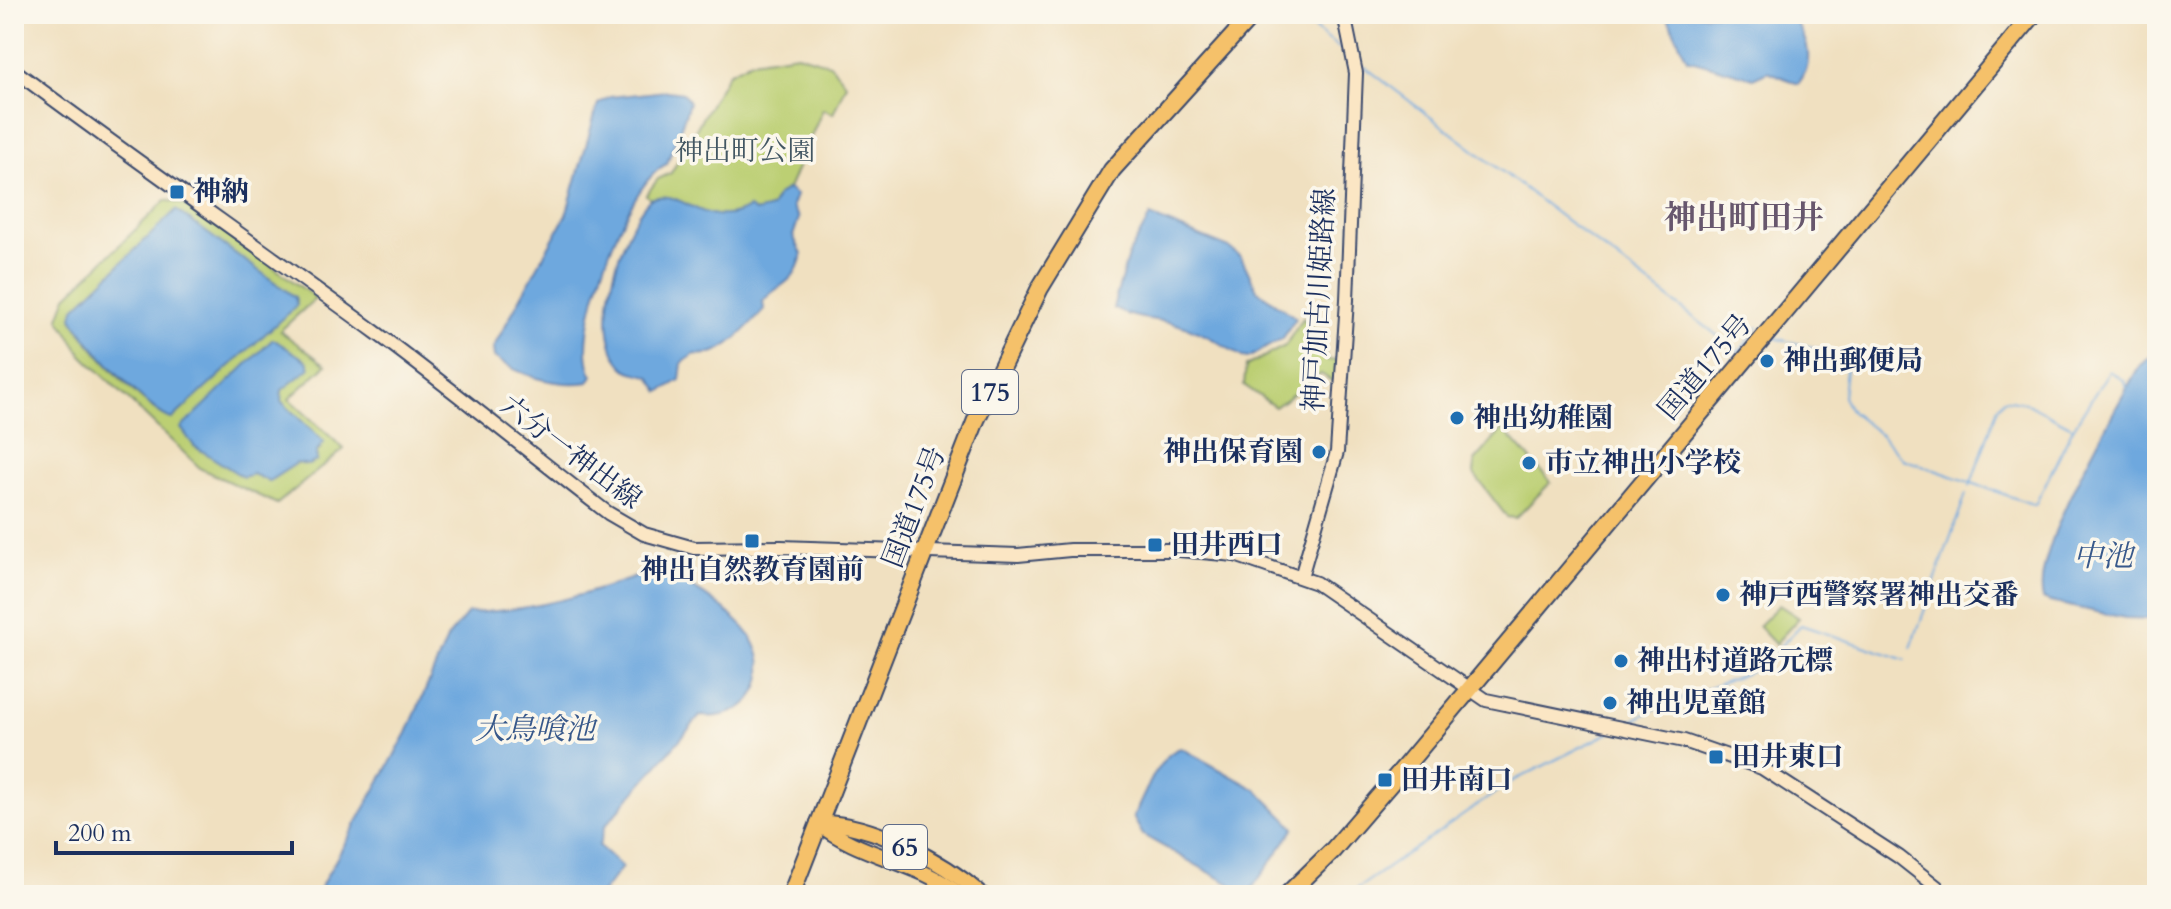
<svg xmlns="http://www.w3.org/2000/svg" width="2171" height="909" font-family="Cardo,'Noto Serif JP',serif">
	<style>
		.green { fill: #bccf73; stroke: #6c7f68; stroke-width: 2; fill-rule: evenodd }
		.water { fill: #6ea8de; stroke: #446c9e; stroke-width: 2 }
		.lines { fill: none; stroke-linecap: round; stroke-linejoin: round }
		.stream { stroke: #6ea8de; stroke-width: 2 }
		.secondary-casing { stroke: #3b4a6d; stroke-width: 16 }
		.primary-casing { stroke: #3b4a6d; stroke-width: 18 }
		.highway-casing { stroke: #3b4a6d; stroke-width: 20 }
		.secondary { stroke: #fbe6c4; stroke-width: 12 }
		.primary { stroke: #f5c16b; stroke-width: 14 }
		.highway { stroke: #f5c16b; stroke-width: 16 }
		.poi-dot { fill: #1f6fb2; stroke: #fbf7ec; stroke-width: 3 }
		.labels { text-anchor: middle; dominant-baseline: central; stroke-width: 7; stroke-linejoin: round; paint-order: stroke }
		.shield { fill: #fbf7ec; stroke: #5e6b89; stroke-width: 2 }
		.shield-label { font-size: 26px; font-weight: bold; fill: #1b2f5e }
		.park-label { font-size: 28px; fill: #435763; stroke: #fbf7ec }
		.poi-label { font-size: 28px; font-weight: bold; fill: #1b2f5e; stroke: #fbf7ec; text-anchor: start }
		.street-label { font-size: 28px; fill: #1b2f5e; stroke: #fbf7ec }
		.water-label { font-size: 30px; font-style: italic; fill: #38598b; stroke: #fbf7ec }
		.quarter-label { font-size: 32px; font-weight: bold; fill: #67576d; stroke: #fbf7ec }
	</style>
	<rect width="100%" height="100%" fill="#fbf7ec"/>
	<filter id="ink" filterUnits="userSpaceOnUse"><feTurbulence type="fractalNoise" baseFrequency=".0125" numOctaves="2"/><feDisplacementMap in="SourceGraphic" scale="16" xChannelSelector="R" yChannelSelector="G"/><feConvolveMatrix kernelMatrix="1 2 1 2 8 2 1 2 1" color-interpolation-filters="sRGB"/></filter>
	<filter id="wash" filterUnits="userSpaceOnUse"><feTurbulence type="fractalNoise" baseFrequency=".006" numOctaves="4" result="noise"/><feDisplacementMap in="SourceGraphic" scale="32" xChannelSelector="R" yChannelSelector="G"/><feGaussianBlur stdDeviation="1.8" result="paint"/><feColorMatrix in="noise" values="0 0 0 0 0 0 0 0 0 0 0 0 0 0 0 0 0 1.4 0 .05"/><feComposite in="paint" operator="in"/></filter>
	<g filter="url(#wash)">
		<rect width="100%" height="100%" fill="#f0e0c0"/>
		<g class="green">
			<path d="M797 54 830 64 846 84 833 114 823 109 788 189 778 195 771 208 755 212 749 209C702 233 682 185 650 199L646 195 658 179 671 173 728 73 751 61Z"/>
			<path d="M166 200 190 206 316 298 280 331 326 365 289 399 344 449 277 504 201 469 82 355 59 318 67 296ZM176 211 295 297 297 304 172 419C145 410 84 343 72 317L75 308ZM282 390 280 401 321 448 316 453 317 461 308 465 297 463 269 481 253 474 243 477 194 446Z"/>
			<polygon points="1303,318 1312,327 1328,360 1343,361 1341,387 1321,374 1275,407 1244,385 1246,366 1285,346"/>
			<polygon points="1503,429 1551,482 1516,518 1507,517 1474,474 1475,461"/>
			<polygon points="1779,605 1799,618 1775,644 1758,626"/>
		</g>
		<g class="water">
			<path d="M1666 14H1790C1807 36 1817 61 1798 84L1768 71 1753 78 1687 59Z"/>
			<path d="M667 91 683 93 689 102C684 123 673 143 667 164 627 180 568 340 593 375L589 382C557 387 520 376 494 357L493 348 566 215 598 104 610 97Z"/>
			<path d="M788 189 796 195 792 206 799 218 793 236 802 254C795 286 778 283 763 301L764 310C746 329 722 359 695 354L682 363 680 380 660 392 650 377C640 372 631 375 623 366 589 331 620 230 650 199 682 185 702 233 749 208L755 212 771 208 778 195Z"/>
			<path d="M176 210 295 297 297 305 172 419C151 414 82 338 72 317L75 308Z"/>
			<path d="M1150 216 1229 248 1241 257 1257 290 1296 318 1283 338 1248 358 1242 357C1219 342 1196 328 1168 322 1145 318 1135 319 1113 308L1128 256Z"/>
			<polygon points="273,339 307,361 310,368 282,390 281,401 324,442 316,453 317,461 308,465 297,463 269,481 253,474 243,477 194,446 181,428"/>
			<path d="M2150 357 2157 364V619L2125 618 2050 602 2043 599C2030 552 2114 413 2138 368Z"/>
			<path d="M656 570C688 581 720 603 743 627 780 667 758 722 700 716L605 826 599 846 622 867 600 895H316L407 733 448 637 468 613C540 610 589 594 656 570Z"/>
			<path d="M1181 748 1257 790 1295 828 1248 894 1143 835 1133 817C1144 798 1158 753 1181 748Z"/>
		</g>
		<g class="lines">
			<g class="stream">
				<polyline points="1295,14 1342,50"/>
				<polyline points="1365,67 1739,352 1758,327"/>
				<polyline points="1775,338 1824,350 1837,357 1846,368 1843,397 1851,412 1881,435 1903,459 2035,505 2073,428 2109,371 2125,381 2127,388"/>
				<polyline points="1970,486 1998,407 2004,399 2026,403 2072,427"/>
				<polyline points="1911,648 1966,494"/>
				<polyline points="1763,664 1801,625 1906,660"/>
				<polyline points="1666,705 1755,670"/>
				<polyline points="1628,723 1659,707"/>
				<polyline points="1348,895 1511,782 1609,733"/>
			</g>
		</g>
	</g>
	<g filter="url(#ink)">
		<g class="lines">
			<g class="secondary-casing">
				<g id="secondary">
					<path d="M14 70C134 160 257 245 378 334 456 392 531 454 608 513L644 534 694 548 781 547 1018 555 1070 550H1179L1235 555 1316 583 1486 700 1684 741 1762 768 1899 857 1937 887 1941 895"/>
					<polyline points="1301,577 1337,452 1347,300 1356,73 1344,14"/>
				</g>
			</g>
			<g class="primary-casing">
				<g id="primary">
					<path d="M818 823C870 821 943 861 982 895"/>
					<path d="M818 823C860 857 918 861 960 895"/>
				</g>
			</g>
			<g class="highway-casing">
				<g id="highway">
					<polyline points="791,895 976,420 1040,288 1112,170 1253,14"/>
					<polyline points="1287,895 1333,850 1407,764 2034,14"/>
				</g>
			</g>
			<use href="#secondary" class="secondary"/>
			<use href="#primary" class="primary"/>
			<use href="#highway" class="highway"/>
		</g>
	</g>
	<g class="poi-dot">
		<rect x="169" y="184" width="16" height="16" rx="4"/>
		<circle cx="1767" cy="361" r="8"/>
		<circle cx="1457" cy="418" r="8"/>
		<circle cx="1319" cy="452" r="8"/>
		<circle cx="1529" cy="463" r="8"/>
		<rect x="744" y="533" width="16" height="16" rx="4"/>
		<rect x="1147" y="537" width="16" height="16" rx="4"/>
		<circle cx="1723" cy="595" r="8"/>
		<circle cx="1621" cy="661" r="8"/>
		<circle cx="1610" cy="703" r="8"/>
		<rect x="1708" y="749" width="16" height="16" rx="4"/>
		<rect x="1377" y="772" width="16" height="16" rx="4"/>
	</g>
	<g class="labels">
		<g class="shield">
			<rect x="962" y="370" width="56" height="44" rx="6"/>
			<rect x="883" y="825" width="44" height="44" rx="6"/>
		</g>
		<g class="shield-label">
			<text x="990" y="392">175</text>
			<text x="905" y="847">65</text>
		</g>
		<g class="park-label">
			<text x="745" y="151">神出町公園</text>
		</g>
		<g class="poi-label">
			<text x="193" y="192">神納</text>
			<text x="1783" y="361">神出郵便局</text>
			<text x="1473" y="418">神出幼稚園</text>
			<text x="1303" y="452" text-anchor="end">神出保育園</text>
			<text x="1545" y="463">市立神出小学校</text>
			<text x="1171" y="545">田井西口</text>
			<text x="752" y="570" text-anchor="middle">神出自然教育園前</text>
			<text x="1739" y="595">神戸西警察署神出交番</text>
			<text x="1637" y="661">神出村道路元標</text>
			<text x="1626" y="703">神出児童館</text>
			<text x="1732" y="757">田井東口</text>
			<text x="1401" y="780">田井南口</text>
		</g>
		<g class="street-label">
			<text transform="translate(1319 300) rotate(-87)">神戸加古川姫路線</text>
			<text transform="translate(1705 367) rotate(-50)">国道175号</text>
			<text transform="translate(571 452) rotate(37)">六分一神出線</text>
			<text transform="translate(914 507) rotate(-69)">国道175号</text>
		</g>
		<g class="water-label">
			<text x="2103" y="556">中池</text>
			<text x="535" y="729">大鳥喰池</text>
		</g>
		<g class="quarter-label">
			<text x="1744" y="218">神出町田井</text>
		</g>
	</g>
	<rect width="2171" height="909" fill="none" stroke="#fbf7ec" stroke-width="48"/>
	<path d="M56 841v12h236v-12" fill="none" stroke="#1b2f5e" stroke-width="4"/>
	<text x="68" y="841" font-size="24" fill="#1b2f5e" stroke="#fbf7ec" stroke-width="6" paint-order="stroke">200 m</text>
</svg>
